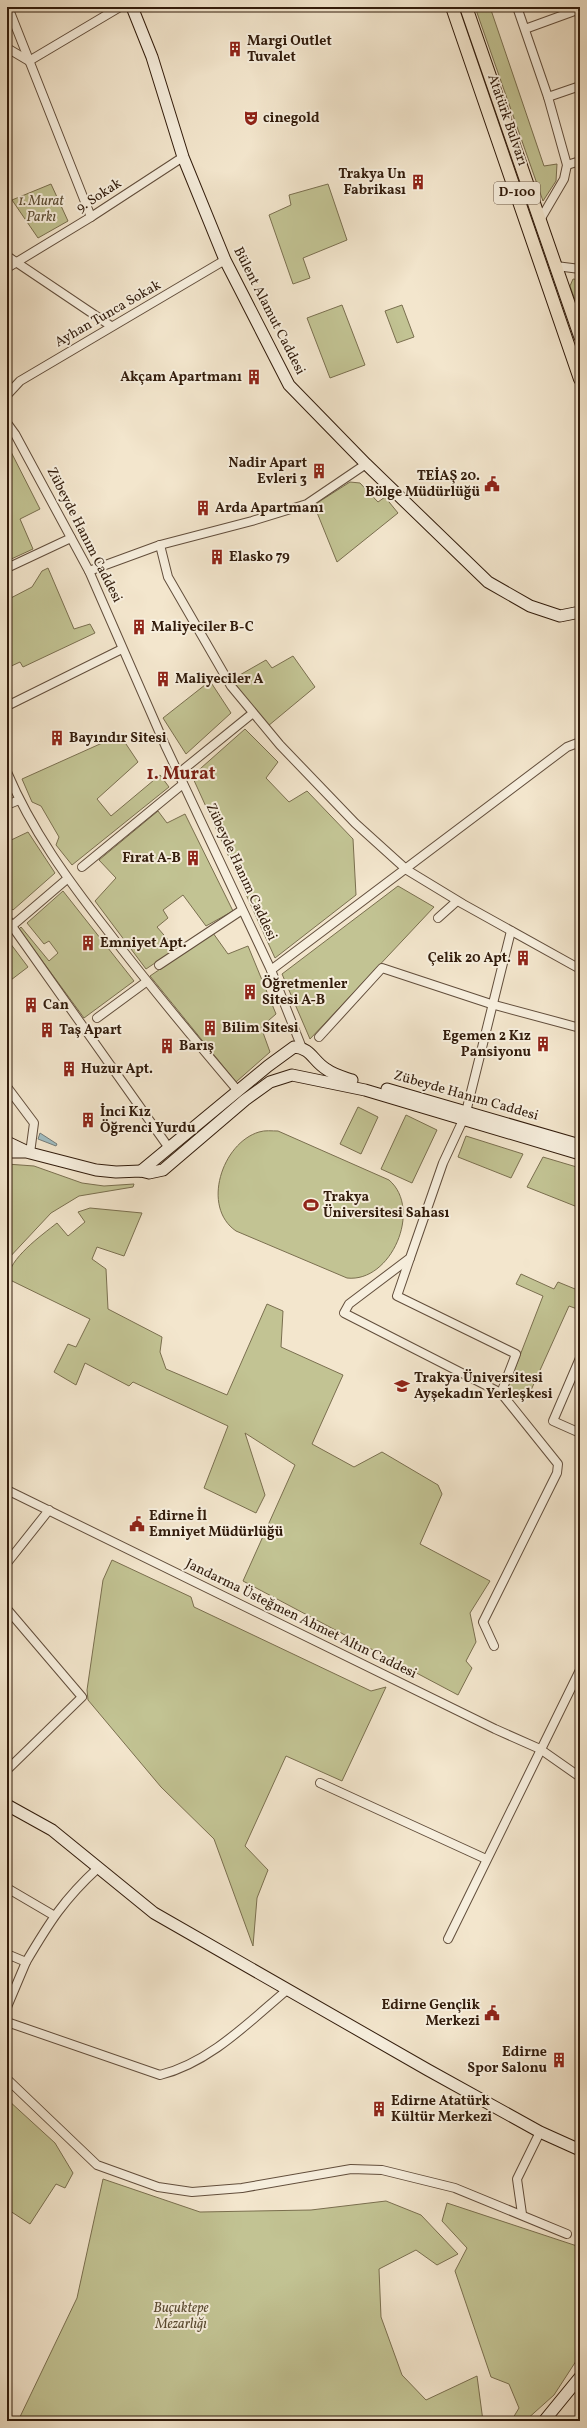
<svg xmlns="http://www.w3.org/2000/svg" width="587" height="2428" font-family="Vollkorn,serif">
	<style>
		.green { fill: #c2c393; stroke: #7a6f4f }
		.water { fill: #a0bdc2; stroke: #747c79 }
		.lines { fill: none; stroke-linecap: round; stroke-linejoin: round }
		.street-casing { stroke: #624e3c; stroke-width: 10 }
		.secondary-casing { stroke: #311b0b; stroke-width: 13 }
		.primary-casing { stroke: #311b0b; stroke-width: 14 }
		.street { stroke: #f7efde; stroke-width: 8 }
		.secondary { stroke: #f7efde; stroke-width: 11 }
		.primary { stroke: #f3e6cd; stroke-width: 12 }
		.labels { text-anchor: middle; dominant-baseline: central; stroke-width: 4; stroke-linejoin: round; paint-order: stroke }
		.shield { fill: #f7efde; stroke: #6c5b4a; stroke-width: 1 }
		.shield-label { font-size: 13px; font-weight: bold; fill: #311b0b }
		.poi-label { font-size: 14px; font-weight: bold; fill: #311b0b; stroke: #f7efde; text-anchor: start }
		.street-label { font-size: 14px; fill: #311b0b; stroke: #f7efde }
		.park-label { font-size: 14px; font-style: italic; fill: #5c4d34; stroke: #f7efde }
		.district-label { font-size: 18px; font-weight: bold; fill: #7a1f14; stroke: #f7efde }
	</style>
	<rect width="100%" height="100%" fill="#f3e6cd"/>
	<filter id="stains"><feTurbulence type="fractalNoise" baseFrequency=".005" numOctaves="4"/><feColorMatrix values="0 0 0 0 .2 0 0 0 0 .09 0 0 0 0 .02 0 0 0 .5 -.17"/></filter>
	<radialGradient id="worn" r=".72"><stop offset=".6" stop-color="#630" stop-opacity="0"/><stop offset="1" stop-color="#630" stop-opacity=".3"/></radialGradient>
	<g class="green">
		<polygon points="475,7 490,7 544,166 557,164 556,181 543,201"/>
		<polygon points="51,184 68,221 38,238 12,200"/>
		<polygon points="328,184 347,240 303,258 310,278 293,284 269,215 291,205 289,195"/>
		<polygon points="573,279 580,280 580,314 570,286"/>
		<polygon points="342,305 365,365 330,378 307,318"/>
		<polygon points="402,305 414,337 397,343 385,311"/>
		<polygon points="7,444 40,509 20,519 33,549 7,561"/>
		<polygon points="350,482 360,483 378,502 385,497 398,513 337,562 314,505"/>
		<polygon points="48,568 74,629 90,624 95,633 23,667 20,662 7,668 7,600 32,587 42,571"/>
		<polygon points="293,656 315,687 268,726 231,680 266,660 272,668"/>
		<polygon points="210,681 231,713 186,754 163,718"/>
		<polygon points="245,729 278,762 266,778 289,802 307,791 353,839 356,895 275,958 192,776"/>
		<polygon points="120,735 138,762 97,799 111,816 160,775 169,787 72,865 56,845 59,837 41,806 32,802 22,779"/>
		<polygon points="158,811 167,823 185,814 233,911 206,926 183,895 163,910 168,918 157,927 176,949 146,969 95,901 116,878 99,860"/>
		<polygon points="28,832 55,873 13,910 7,905 7,842"/>
		<polygon points="398,886 434,907 310,1039 282,974"/>
		<polygon points="63,891 134,981 84,1018 19,929 21,927 49,961 58,953 49,941 44,944 27,923"/>
		<polygon points="213,933 228,954 248,946 276,1014 261,1027 270,1052 236,1082 150,976"/>
		<polygon points="7,939 28,967 7,983"/>
		<polygon points="358,1107 378,1117 361,1154 340,1144"/>
		<polygon points="406,1115 437,1130 412,1183 381,1169"/>
		<path d="M278 1131 389 1180C423 1209 391 1283 347 1278L236 1231C201 1207 222 1143 259 1132 265 1130 272 1131 278 1131Z"/>
		<polygon points="466,1136 523,1154 511,1178 458,1157"/>
		<polygon points="543,1157 580,1168 580,1208 527,1187"/>
		<polygon points="7,1164 34,1166 82,1183 104,1186 134,1184 133,1187 79,1196 51,1213 7,1260"/>
		<path d="M90 1208 142 1213 124 1256 97 1247 92 1259 106 1269 108 1309 162 1337 160 1352 166 1369 227 1395 267 1304 283 1311 281 1347 343 1375 312 1444 354 1467 382 1452 438 1485 442 1494 420 1544 490 1581 470 1613 476 1642 466 1661 472 1668 458 1695 243 1581 295 1465 245 1433 265 1495 256 1513 204 1488 228 1426 133 1382 129 1386 85 1363 76 1385 54 1372 68 1344 76 1347 90 1319 8 1279C8 1259 42 1235 57 1223L68 1236 85 1222 78 1212Z"/>
		<polygon points="521,1274 554,1289 558,1282 580,1291 580,1310 569,1306 527,1399 507,1389 543,1296 516,1284"/>
		<polygon points="112,1560 191,1597 194,1607 371,1691 386,1687 342,1781 286,1756 245,1846 268,1870 257,1898 253,1946 214,1839 161,1787 88,1700 87,1690 103,1580"/>
		<polygon points="8,2100 55,2143 73,2173 65,2188 56,2184 30,2224 7,2209 7,2148 10,2142 7,2122"/>
		<polygon points="103,2179 200,2212 311,2210 386,2201 421,2215 458,2254 437,2265 416,2250 379,2269 381,2317 402,2375 426,2400 477,2376 483,2421 18,2421 77,2298"/>
		<polygon points="447,2203 580,2247 580,2355 554,2395 525,2421 514,2421 513,2418 519,2408 509,2384 491,2377 455,2271 467,2248 442,2221"/>
	</g>
	<polygon class="water" points="40,1133 57,1144 56,1146 38,1139"/>
	<g class="lines">
		<g class="street-casing">
			<g id="street">
				<polyline points="8,7 91,217"/>
				<polyline points="517,7 548,97 567,165 564,179 540,220"/>
				<polyline points="525,29 580,9"/>
				<polyline points="7,48 29,61 120,7"/>
				<polyline points="548,97 580,86"/>
				<polyline points="567,165 580,161"/>
				<polyline points="7,256 111,326"/>
				<polyline points="556,266 580,269"/>
				<polyline points="7,268 91,217 183,157"/>
				<polyline points="7,395 20,381 225,260"/>
				<polyline points="7,423 15,434 89,571 165,745 271,970 302,1048"/>
				<polyline points="160,545 168,577 231,686 280,745 355,823 407,870 463,904 580,969"/>
				<polyline points="7,568 71,538"/>
				<polyline points="89,571 160,545 252,521 307,504 366,464"/>
				<polyline points="7,706 122,649"/>
				<path d="M7 772C32 831 68 880 107 930 149 985 193 1038 238 1091"/>
				<polyline points="179,773 253,713"/>
				<polyline points="7,805 19,800"/>
				<polyline points="82,867 183,784"/>
				<polyline points="438,918 457,901"/>
				<polyline points="7,919 169,1148"/>
				<polyline points="12,926 67,879"/>
				<polyline points="159,965 242,910"/>
				<polyline points="271,970 567,747 580,742"/>
				<polyline points="97,1018 146,982"/>
				<polyline points="319,1037 382,968 491,1004 580,1028"/>
				<polyline points="7,1087 34,1123 30,1153"/>
				<polyline points="466,1112 511,931"/>
				<polyline points="463,1120 443,1163 410,1258 349,1304 344,1313 501,1393 558,1464 557,1473 483,1622 494,1646"/>
				<polyline points="410,1258 397,1296 516,1354 501,1393"/>
				<polyline points="580,1358 553,1421 580,1433"/>
				<polyline points="7,1490 495,1729 540,1749 580,1777"/>
				<polyline points="7,1563 49,1510"/>
				<polyline points="7,1609 82,1697 7,1770"/>
				<polyline points="320,1783 486,1859"/>
				<polyline points="7,1888 53,1915"/>
				<polyline points="448,1939 580,1670"/>
				<path d="M7 1954 26 1962C49 1923 64 1899 98 1868"/>
				<polyline points="7,2007 26,1962"/>
				<path d="M7 2022 160 2075C209 2063 249 2022 287 1990"/>
				<polyline points="7,2079 97,2165 158,2187 192,2192 242,2188 351,2169 382,2170 455,2188 567,2234"/>
				<polyline points="522,2214 517,2179 540,2132"/>
			</g>
		</g>
		<g class="secondary-casing">
			<g id="secondary">
				<polyline points="132,7 152,57 183,157 225,260 289,385 366,464 488,582 530,606 560,616 580,612"/>
				<polyline points="387,1089 580,1145"/>
				<polyline points="7,1142 30,1153 96,1170 116,1172 141,1171 149,1173 163,1170 245,1100 270,1082 292,1075 365,1090 580,1154"/>
				<polyline points="7,1152 27,1152"/>
				<path d="M141 1171 268 1066 294 1047C311 1048 313 1061 326 1069 334 1075 343 1077 352 1080"/>
				<polyline points="7,1805 52,1830 154,1913 428,2070 540,2132 580,2150"/>
				<polyline points="544,2421 580,2377"/>
			</g>
		</g>
		<g class="primary-casing">
			<g id="primary">
				<polyline points="452,7 580,379"/>
				<polyline points="466,7 580,336"/>
			</g>
		</g>
		<use href="#street" class="street"/>
		<use href="#secondary" class="secondary"/>
		<use href="#primary" class="primary"/>
	</g>
	<defs>
		<g id="building-bare" transform="scale(1.2)"><path d="M-4-6H4V6H1V3H-1V6H-4ZM-2.5-4.3h1.7v1.8h-1.7ZM.8-4.3h1.7v1.8H.8ZM-2.5-1h1.7V.8h-1.7ZM.8-1h1.7V.8H.8Z" fill="#8f2418" stroke="#f7efde" stroke-width="2.5" paint-order="stroke"/></g>
		<g id="theatre-bare" transform="scale(1.2)"><path d="M-5-5.5Q0-4 5-5.5V0Q5 5 0 6Q-5 5-5 0ZM-3.3-2.5H-1v1.5H-3.3ZM1-2.5H3.3v1.5H1ZM-2.8 1Q0 5.5 2.8 1Z" fill="#8f2418" stroke="#f7efde" stroke-width="2.5" paint-order="stroke"/></g>
		<g id="civic-bare" transform="scale(1.2)"><path d="M-.6-6.5H3V-4.5H.6V-3L4-1V1h2V6H-6V1h2V-1L-.6-3ZM-1.2 2.5V6h2.4V2.5Z" fill="#8f2418" stroke="#f7efde" stroke-width="2.5" paint-order="stroke"/></g>
		<g id="stadium-bare" transform="scale(1.2)"><path d="M0-5a6.5 5 0 1 0 0 10a6.5 5 0 1 0 0-10ZM-3.5-1.8h7v3.6h-7Z" fill="#8f2418" stroke="#f7efde" stroke-width="2.5" paint-order="stroke"/></g>
		<g id="university-bare" transform="scale(1.2)"><path d="M0-5L7-2L0 1L-7-2ZM-4 1L0 2.5L4 1V4Q0 6-4 4Z" fill="#8f2418" stroke="#f7efde" stroke-width="2.5" paint-order="stroke"/></g>
	</defs>
	<g fill-rule="evenodd">
		<use href="#building-bare" x="235" y="49"/>
		<use href="#theatre-bare" x="251" y="118"/>
		<use href="#building-bare" x="418" y="182"/>
		<use href="#building-bare" x="254" y="377"/>
		<use href="#building-bare" x="319" y="471"/>
		<use href="#civic-bare" x="492" y="484"/>
		<use href="#building-bare" x="203" y="508"/>
		<use href="#building-bare" x="217" y="557"/>
		<use href="#building-bare" x="139" y="627"/>
		<use href="#building-bare" x="163" y="679"/>
		<use href="#building-bare" x="57" y="738"/>
		<use href="#building-bare" x="193" y="858"/>
		<use href="#building-bare" x="88" y="943"/>
		<use href="#building-bare" x="523" y="958"/>
		<use href="#building-bare" x="250" y="992"/>
		<use href="#building-bare" x="31" y="1005"/>
		<use href="#building-bare" x="210" y="1028"/>
		<use href="#building-bare" x="47" y="1030"/>
		<use href="#building-bare" x="543" y="1044"/>
		<use href="#building-bare" x="167" y="1046"/>
		<use href="#building-bare" x="69" y="1069"/>
		<use href="#building-bare" x="88" y="1120"/>
		<use href="#stadium-bare" x="311" y="1205"/>
		<use href="#university-bare" x="402" y="1386"/>
		<use href="#civic-bare" x="137" y="1524"/>
		<use href="#civic-bare" x="492" y="2013"/>
		<use href="#building-bare" x="559" y="2060"/>
		<use href="#building-bare" x="379" y="2109"/>
	</g>
	<g class="labels">
		<rect class="shield" x="494" y="182" width="46" height="22" rx="3"/>
		<g class="shield-label">
			<text x="517" y="193">D-100</text>
		</g>
		<g class="poi-label">
			<text x="247" y="41">Margi Outlet<tspan x="247" dy="16">Tuvalet</tspan></text>
			<text x="263" y="118">cinegold</text>
			<text x="406" y="174" text-anchor="end">Trakya Un<tspan x="406" dy="16">Fabrikası</tspan></text>
			<text x="242" y="377" text-anchor="end">Akçam Apartmanı</text>
			<text x="307" y="463" text-anchor="end">Nadir Apart<tspan x="307" dy="16">Evleri 3</tspan></text>
			<text x="480" y="476" text-anchor="end">TEİAŞ 20.<tspan x="480" dy="16">Bölge Müdürlüğü</tspan></text>
			<text x="215" y="508">Arda Apartmanı</text>
			<text x="229" y="557">Elasko 79</text>
			<text x="151" y="627">Maliyeciler B-C</text>
			<text x="175" y="679">Maliyeciler A</text>
			<text x="69" y="738">Bayındır Sitesi</text>
			<text x="181" y="858" text-anchor="end">Fırat A-B</text>
			<text x="100" y="943">Emniyet Apt.</text>
			<text x="511" y="958" text-anchor="end">Çelik 20 Apt.</text>
			<text x="262" y="984">Öğretmenler<tspan x="262" dy="16">Sitesi A-B</tspan></text>
			<text x="43" y="1005">Can</text>
			<text x="222" y="1028">Bilim Sitesi</text>
			<text x="59" y="1030">Taş Apart</text>
			<text x="531" y="1036" text-anchor="end">Egemen 2 Kız<tspan x="531" dy="16">Pansiyonu</tspan></text>
			<text x="179" y="1046">Barış</text>
			<text x="81" y="1069">Huzur Apt.</text>
			<text x="100" y="1112">İnci Kız<tspan x="100" dy="16">Öğrenci Yurdu</tspan></text>
			<text x="323" y="1197">Trakya<tspan x="323" dy="16">Üniversitesi Sahası</tspan></text>
			<text x="414" y="1378">Trakya Üniversitesi<tspan x="414" dy="16">Ayşekadın Yerleşkesi</tspan></text>
			<text x="149" y="1516">Edirne İl<tspan x="149" dy="16">Emniyet Müdürlüğü</tspan></text>
			<text x="480" y="2005" text-anchor="end">Edirne Gençlik<tspan x="480" dy="16">Merkezi</tspan></text>
			<text x="547" y="2052" text-anchor="end">Edirne<tspan x="547" dy="16">Spor Salonu</tspan></text>
			<text x="391" y="2101">Edirne Atatürk<tspan x="391" dy="16">Kültür Merkezi</tspan></text>
		</g>
		<g class="street-label">
			<text transform="translate(507 120) rotate(71)">Atatürk Bulvarı</text>
			<text transform="translate(99 196) rotate(-33)">9. Sokak</text>
			<text transform="translate(269 311) rotate(63)">Bülent Alamut Caddesi</text>
			<text transform="translate(108 314) rotate(-30)">Ayhan Tunca Sokak</text>
			<text transform="translate(84 535) rotate(63)">Zübeyde Hanım Caddesi</text>
			<text transform="translate(241 872) rotate(65)">Zübeyde Hanım Caddesi</text>
			<text transform="translate(466 1096) rotate(16)">Zübeyde Hanım Caddesi</text>
			<text transform="translate(301 1619) rotate(26)">Jandarma Üsteğmen Ahmet Altın Caddesi</text>
		</g>
		<g class="park-label">
			<text x="41" y="201">1. Murat<tspan x="41" dy="16">Parkı</tspan></text>
			<text x="181" y="2308">Buçuktepe<tspan x="181" dy="16">Mezarlığı</tspan></text>
		</g>
		<g class="district-label">
			<text x="181" y="774">1. Murat</text>
		</g>
	</g>
	<rect width="587" height="2428" fill="none" stroke="#f3e6cd" stroke-width="24"/>
	<rect x="8" y="8" width="571" height="2412" fill="none" stroke="#311b0b" stroke-width="2"/>
	<rect x="12" y="12" width="563" height="2404" fill="none" stroke="#311b0b"/>
	<rect width="100%" height="100%" filter="url(#stains)"/>
	<rect width="100%" height="100%" fill="url(#worn)"/>
</svg>
